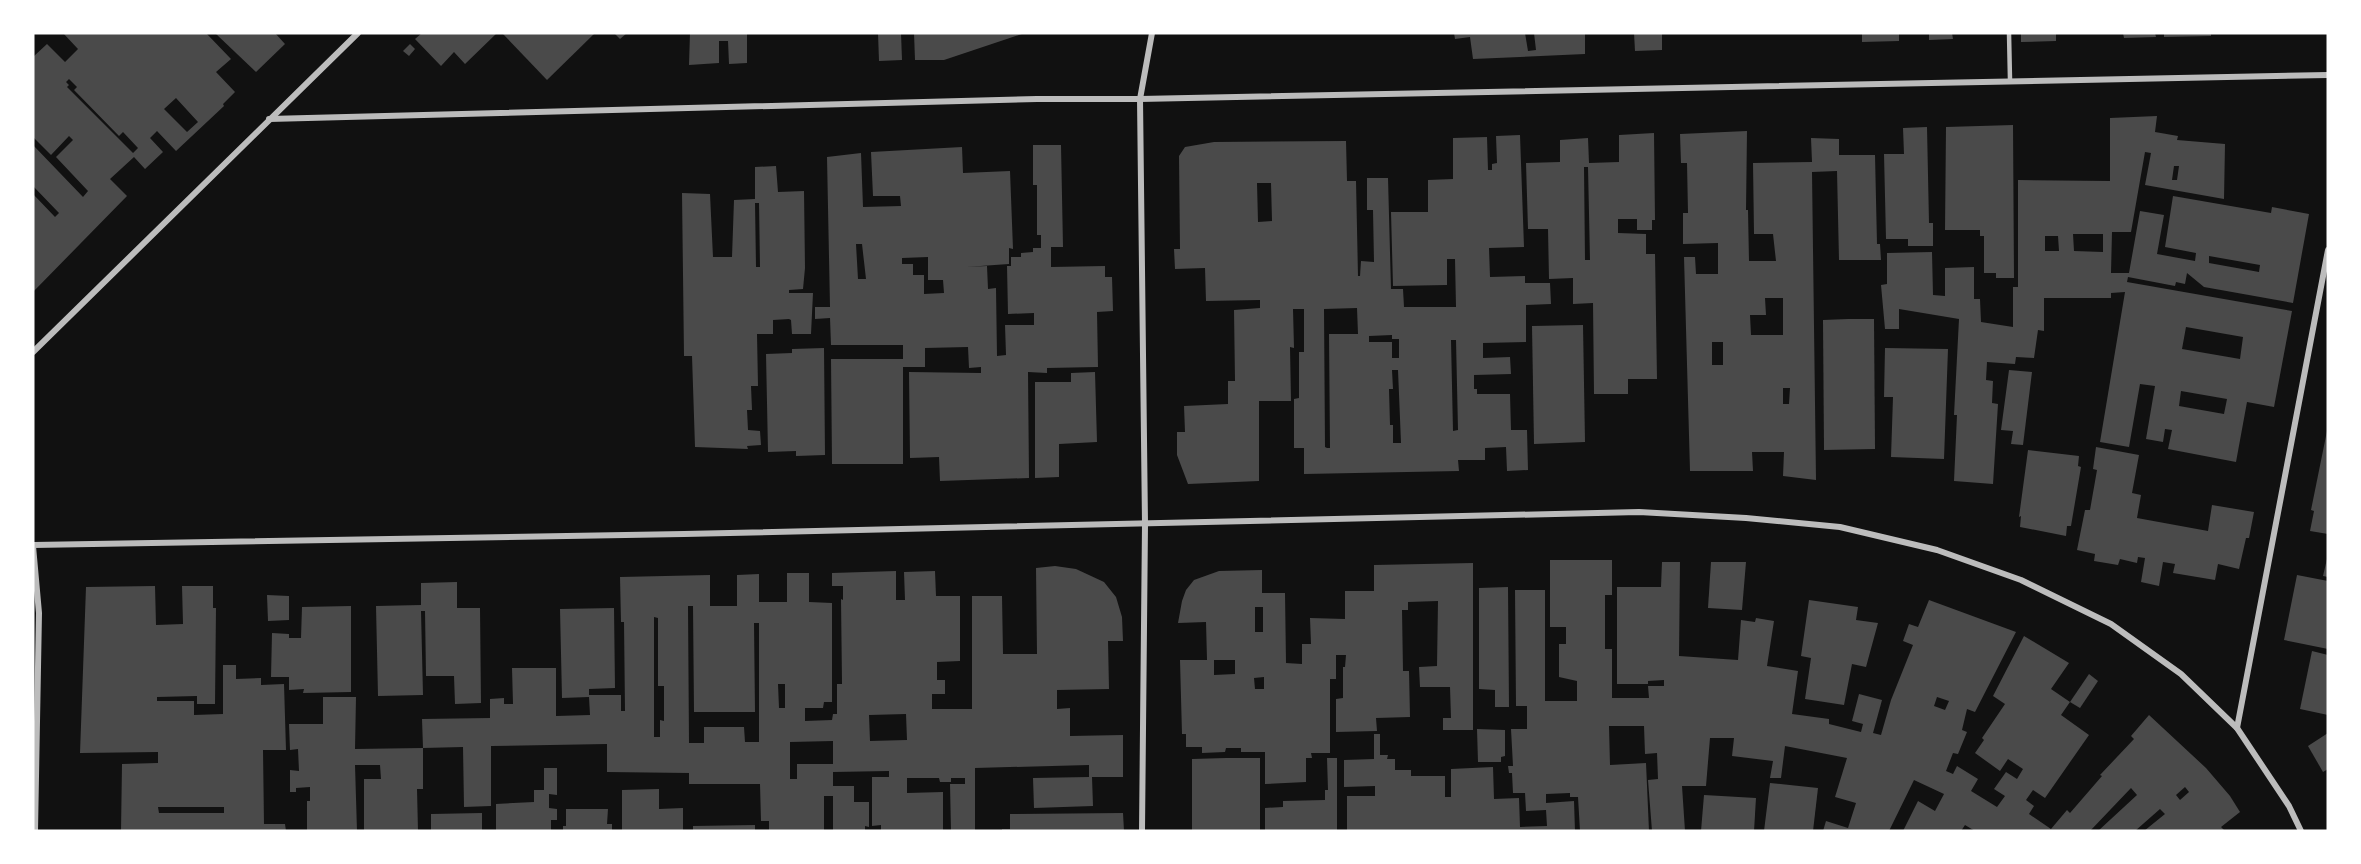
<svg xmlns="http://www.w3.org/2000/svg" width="2361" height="864" font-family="Mulish,sans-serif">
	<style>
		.building { fill: #4a4a4a; fill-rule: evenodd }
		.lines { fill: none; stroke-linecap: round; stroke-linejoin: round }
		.service { stroke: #bcbcbc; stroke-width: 4.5 }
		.minor { stroke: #bcbcbc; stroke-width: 6 }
	</style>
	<rect width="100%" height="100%" fill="#111"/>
	<g class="building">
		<path d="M63 33H206L231 59 216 72 235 92 223 104 224 106 176 151 157 131 150 138 163 152 145 169 134 157 110 179 127 196 33 292V194L55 217 59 213 33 186V145L83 197 88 191 56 157 73 140 69 136 51 155 33 137V57L47 44 65 62 78 49ZM69 79 77 87 74 90 119 136 123 132 138 148 133 153 67 87 69 85 66 82ZM176 98 198 122 187 132 164 109Z"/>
		<polygon points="215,33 275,33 285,44 256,72"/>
		<polygon points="422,33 497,33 465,64 454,52 441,66 415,39"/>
		<polygon points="502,33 595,33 547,80"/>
		<polygon points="614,33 627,33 620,39"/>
		<polygon points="690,33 747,33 747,63 729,64 728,41 719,41 719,63 689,65"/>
		<polygon points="878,33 901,33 902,60 879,61"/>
		<polygon points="914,33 1025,33 944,60 915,60"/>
		<polygon points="1454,33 1525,33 1528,51 1536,50 1534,33 1585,33 1585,54 1473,59 1470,37 1455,39"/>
		<polygon points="1634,33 1662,33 1662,50 1635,51"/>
		<polygon points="1862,33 1899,33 1899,41 1862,42"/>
		<polygon points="1929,33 1952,33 1953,39 1929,40"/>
		<polygon points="2021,33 2056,33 2056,41 2021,42"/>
		<polygon points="2123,33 2155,33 2156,37 2124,38"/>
		<polygon points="2164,33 2211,33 2211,36 2164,37"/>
		<polygon points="410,44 415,49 409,56 403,51"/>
		<path d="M2157 116 2155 132 2178 136 2177 140 2225 144 2224 199 2145 185 2151 153 2145 152 2131 232H2112L2111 273H2129L2140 211 2164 215 2157 254 2195 261 2196 253 2165 247 2173 196 2271 213 2272 207 2309 214 2293 303 2204 287 2187 273 2185 284 2176 282 2175 286 2128 277 2127 282 2292 311 2274 407 2247 402 2236 462 2168 449 2172 430 2165 429 2163 442 2146 439 2155 386 2140 384 2129 447 2100 442 2125 292 2111 293V298H2044V331L2038 330 2034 358 2016 357 2015 364 1987 362 1986 380 1993 381 1992 403 1998 404 1993 484 1954 481 1957 415H1954L1959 319 1899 309V329H1885L1881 285 1887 284V253L1932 252 1933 295 1945 296V268L1974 267V299H1980L1981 322 2013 327V287H2018V180L2110 181V118ZM2174 166H2179L2177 180H2172ZM2073 234H2103V252L2074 251ZM2045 236H2058L2059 251H2045ZM2209 256 2260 265 2259 272 2209 263ZM2186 327 2243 337 2240 359 2182 349ZM2181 391 2227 399 2224 414 2179 406Z"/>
		<polygon points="2013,125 2014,278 1996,278 1996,273 1984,273 1984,236 1980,236 1980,230 1945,230 1946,127"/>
		<polygon points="1927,127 1929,223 1933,223 1933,246 1908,246 1908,239 1886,239 1884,154 1904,154 1903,128"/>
		<path d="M1747 131 1746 210H1748L1749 261H1776L1773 234H1754L1753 163 1812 162 1811 138 1839 139V155H1875L1877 244H1880L1881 260H1839L1837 171 1812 172 1816 480 1783 476 1784 452H1752L1753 471H1690L1684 257H1695L1696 274H1718V243L1683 244V213H1688L1687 163H1681L1680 134ZM1765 298H1783V335H1751L1750 315H1766ZM1712 342H1723V365H1712ZM1783 388H1790L1789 404H1783Z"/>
		<path d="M1654 133 1655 220H1652V230H1637V219H1618V233L1646 234V254H1655L1657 379H1628V394H1594L1593 303 1573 304V278L1549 279 1548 229H1528L1526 163 1560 162V140L1588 138 1589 163 1619 162V135ZM1584 167H1588L1590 260H1585Z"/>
		<path d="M1520 135 1524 247 1489 248 1490 277 1525 276V283H1550L1551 304 1526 305V342L1483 343V358L1510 357 1511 374 1474 375V389H1477V394H1510L1511 430H1527L1528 470 1507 471 1506 447 1485 448V460H1458L1459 471 1304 474V448H1294V399L1299 398V352H1304V309H1293L1294 348 1290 347 1291 401H1259V481L1188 484 1177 455V432H1185L1184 406 1228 404V381H1235L1234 310 1260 308V300L1206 301 1205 268 1175 269 1174 249H1180L1179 156 1185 147 1214 142 1346 141 1347 181H1356L1358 276H1360L1361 261 1374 262 1373 210H1367V178H1388L1391 289H1403L1404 307H1456L1455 259H1447V285L1393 286 1391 212H1428V180L1453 179V138L1487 137 1488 170H1492V164L1497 163 1496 136ZM1257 183H1271L1272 221 1258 222ZM1357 308 1358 334H1329L1330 448H1327L1325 447 1324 309ZM1392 335V339H1399V358H1392V342H1369V336ZM1451 340H1456L1458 430 1453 431ZM1392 370H1398L1401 443H1393V425H1390L1389 389H1393Z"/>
		<path d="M1033 145H1061L1063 247H1051V267L1105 266V277H1112L1113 311 1097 312 1098 367 1047 368V373L1028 372 1029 478 940 481 939 457 910 458 909 372 981 373V367L969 368 968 347 925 348V367H903V464H832L831 359H903V345H831L830 318 815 319V307H830L827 157 861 153 863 207 901 206 900 196H873L871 152 962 147 963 173 1010 171 1013 249 1009 248V264L966 267 987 266 988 289 996 288 997 356 1006 355 1005 325H1034V313L1008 314 1007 266H1011V257H1021V253L1033 252V248H1041V235H1037V185H1033ZM856 244H862L866 279H858ZM928 257V280H943L944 293 924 294V275H913V264H902V258Z"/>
		<path d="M776 166 778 192 804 191 805 268 803 289 789 290V293H813L811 334H792L791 320 789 319 773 320V334H757L758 386H751L752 410H747L748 430 760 431 761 445 747 446 748 449 695 447 692 356H684L682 193 710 194 713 257H732L734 200 755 199V167ZM755 203H759L760 267H756Z"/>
		<polygon points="1848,319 1874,319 1875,449 1824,450 1823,320"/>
		<polygon points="1583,325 1585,442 1534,444 1532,326"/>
		<polygon points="824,348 825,455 796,456 796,451 768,452 766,354 792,353 792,349"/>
		<polygon points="1885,348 1948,349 1944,459 1891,457 1893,397 1884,397"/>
		<polygon points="2009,370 2032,372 2023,445 2011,444 2013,431 2001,430"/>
		<polygon points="1095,372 1097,442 1059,444 1059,477 1035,478 1035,382 1071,382 1071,373"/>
		<polygon points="2327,431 2328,431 2328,534 2310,531 2314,511 2311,510"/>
		<polygon points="2096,447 2139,455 2132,493 2141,495 2137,518 2208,531 2212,505 2254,512 2249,538 2246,538 2239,569 2218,564 2215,580 2173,573 2175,564 2163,562 2159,586 2141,582 2145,558 2138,557 2137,563 2120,559 2118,565 2094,561 2095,554 2077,550 2085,510 2090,510 2097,470 2093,469"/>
		<polygon points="2028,450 2079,456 2078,466 2081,467 2071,526 2067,526 2066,536 2020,527 2021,516 2019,517"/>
		<polygon points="2327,559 2328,559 2328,577 2323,576"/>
		<path d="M1550 560H1612V595H1605V649H1612V698H1649L1648 686H1664V680L1648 681V684H1617V587H1661L1662 562H1680L1679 656 1738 660 1741 620 1755 622 1756 618 1774 621 1767 666 1798 671 1792 714 1829 719V724L1861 732 1863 724 1852 721 1859 694 1882 700 1873 733 1881 735 1891 700 1913 645 1903 641 1909 624 1918 627 1929 600 2016 632 1975 712 1967 709 1962 730 1967 732 1958 754 1953 753 1946 771 1953 774 1957 766 1978 779 1971 791 1997 807 2005 796 1994 789 2006 772 2017 779 2023 769 2008 759 2000 771 1975 753 1984 740 1982 738 2005 704 1993 696 2024 636 2069 663 2051 689 2070 702 2061 715 2089 735 2045 798 2033 790 2026 800 2034 806 2029 814 2051 829 2067 810 2070 813 2102 776 2100 775 2134 739 2131 736 2149 715 2206 768 2230 796 2240 812 2221 827 2225 831H2144L2165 814 2160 809 2135 831H2098L2137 795 2131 788 2090 831H1975L1965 825 1961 831H1903L1918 801 1935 811 1944 794 1914 780 1889 831H1823L1826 821 1848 828 1856 803 1835 797 1847 758 1785 746 1781 778H1770L1773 761 1732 756 1734 738H1710L1706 786H1682L1685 831H1652L1648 780 1658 779 1657 753 1645 754 1644 726H1609L1610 765 1646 763 1649 831H1580L1578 797H1570V793L1546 794V803L1574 801 1575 831H1347V796H1375V786L1344 787V760L1374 759V734H1380V755H1388L1387 759H1395V770H1411V776H1445V797H1451V769L1493 767 1494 799 1519 798 1520 827 1547 826 1546 810 1526 811 1525 793H1513L1512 773H1509L1508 766H1513L1511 729H1527V706H1516L1515 590H1545V701H1577V681L1559 677V644H1566V627H1550ZM1937 697 1949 701 1945 710 1934 706ZM2185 787 2189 792 2180 800 2176 795Z"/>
		<polygon points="1711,562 1746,562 1742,610 1708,608"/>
		<path d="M1473 563V730H1443V718H1451L1450 687H1420L1419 667 1437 666 1438 601 1408 602V610H1402L1403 671H1409L1410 717 1376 718 1377 731 1336 732V699L1343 698V667H1345L1346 655H1336V679H1330V753H1311L1312 758H1306V782L1265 784V752H1241V748H1226L1225 752 1202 753V747H1186V734H1182L1180 660H1207L1206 622 1178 623 1182 601 1186 590 1194 580 1219 571 1262 570V593H1285L1286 663 1302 664V644H1311L1310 618 1345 619V591H1374V565ZM1255 607H1263V632H1255ZM1214 660H1235V674L1214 675ZM1264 677V689H1255L1254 678Z"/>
		<path d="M1055 566 1076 569 1104 582 1116 597 1122 617 1123 641H1108L1109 689 1057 690V709L1070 708V736L1123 735V777H1092L1093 806 1034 808 1033 778 1089 777V765L975 768V831H951L950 784H965V778H951V782H940L939 778H907V793L943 792V831H881V825L872 826V777H889V771L833 772V786H854V802H869V827L865 826V831H833V796H824V831H769V821H761L760 784H689V773L607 772V744L491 746V806L464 807 463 747 423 748 422 719 490 718V699L504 698V704H513L512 668H556V716L590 715 589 697 562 698 560 609 614 608 615 688 589 689V695H621V711H625L624 622H621L620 577 710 575V606H737V575L759 574V602H787V573H809V602L832 603V702H824L823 708H805V721L832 720 833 714H837V684H842L841 599 843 600V586H832V573L896 571V600H905L904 572 935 571 936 596H960V661L937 662V680H945V694H932V709H972V596H1002L1003 654H1037L1036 568ZM688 606H693L694 712H755L754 623H759V742H745L744 727H704V743H689ZM654 617 658 618V686H664V721L660 720V737H654ZM778 684H785V708H779ZM906 714 907 740 870 741 869 715ZM833 741V764H797V779H790V742Z"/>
		<polygon points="2297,575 2328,581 2328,649 2284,640"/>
		<polygon points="457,582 457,608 480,608 481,703 455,704 454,676 426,676 425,611 421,611 423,695 378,696 376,606 421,605 421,583"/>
		<path d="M155 586 156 625 183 624 182 586H213V608H216L215 704H197V696L157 697V701H194V715L223 714V665H236V679L261 678V685L284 684 286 750H263L264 824H285L286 831H121L122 764 158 763V752L80 753 86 587ZM158 807H224V813H159Z"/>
		<polygon points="1508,587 1509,707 1495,707 1495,690 1479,689 1479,588"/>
		<polygon points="267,595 289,596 289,620 268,621"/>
		<polygon points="1809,600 1858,607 1856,620 1878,623 1866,667 1852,664 1844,705 1805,699 1811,658 1801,656"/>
		<polygon points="351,606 351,692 303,693 304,689 289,690 289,677 271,677 272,633 289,634 289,638 301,638 302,607"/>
		<polygon points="2312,651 2328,655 2328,715 2300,709"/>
		<polygon points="2089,674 2098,681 2080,708 2070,702"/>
		<polygon points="323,697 356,697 355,749 423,748 423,789 417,789 418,831 364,831 364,779 381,779 380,765 355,765 357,831 307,831 307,801 310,801 310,787 296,788 296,792 290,792 290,770 299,771 298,749 290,750 289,724 323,724"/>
		<polygon points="1477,729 1505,730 1505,756 1501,757 1501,762 1478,762"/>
		<polygon points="2328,733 2328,769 2323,772 2308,746"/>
		<polygon points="1226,758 1260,758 1260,831 1192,831 1192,759"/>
		<polygon points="1327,758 1337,758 1337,831 1265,831 1265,808 1283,807 1283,801 1325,800 1325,790 1328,790"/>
		<polygon points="544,768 557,768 557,795 549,794 549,808 557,809 557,820 551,820 551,831 496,831 496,804 534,802 534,790 544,790"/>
		<polygon points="1770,783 1818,788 1813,831 1764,831"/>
		<polygon points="659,789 659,809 683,808 683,831 622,831 622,790"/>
		<polygon points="1704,795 1756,798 1754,831 1701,831"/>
		<polygon points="566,809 608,809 607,824 612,824 612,831 563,831 563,826 566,826"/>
		<polygon points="482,813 482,831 431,831 431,814"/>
		<polygon points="1123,813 1124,831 1002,831 1002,829 1010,829 1010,814"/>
		<polygon points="755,825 755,831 693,831 693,826"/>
	</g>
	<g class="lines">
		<polyline class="service" points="2009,33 2010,80"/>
		<g class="minor">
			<polyline points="269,119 1037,99 1140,99 2328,75"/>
			<polyline points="33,352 358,33"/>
			<polyline points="33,545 684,534 1639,512 1746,518 1840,527 1937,550 2021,580 2111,624 2181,674 2237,728 2289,806 2301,831"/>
			<polyline points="33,546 39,613 35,831"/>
			<polyline points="2237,728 2328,250"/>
			<polyline points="1142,831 1145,524 1140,99 1152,33"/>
		</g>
	</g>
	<rect width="2361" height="864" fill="none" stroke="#ffffff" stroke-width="69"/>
</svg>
